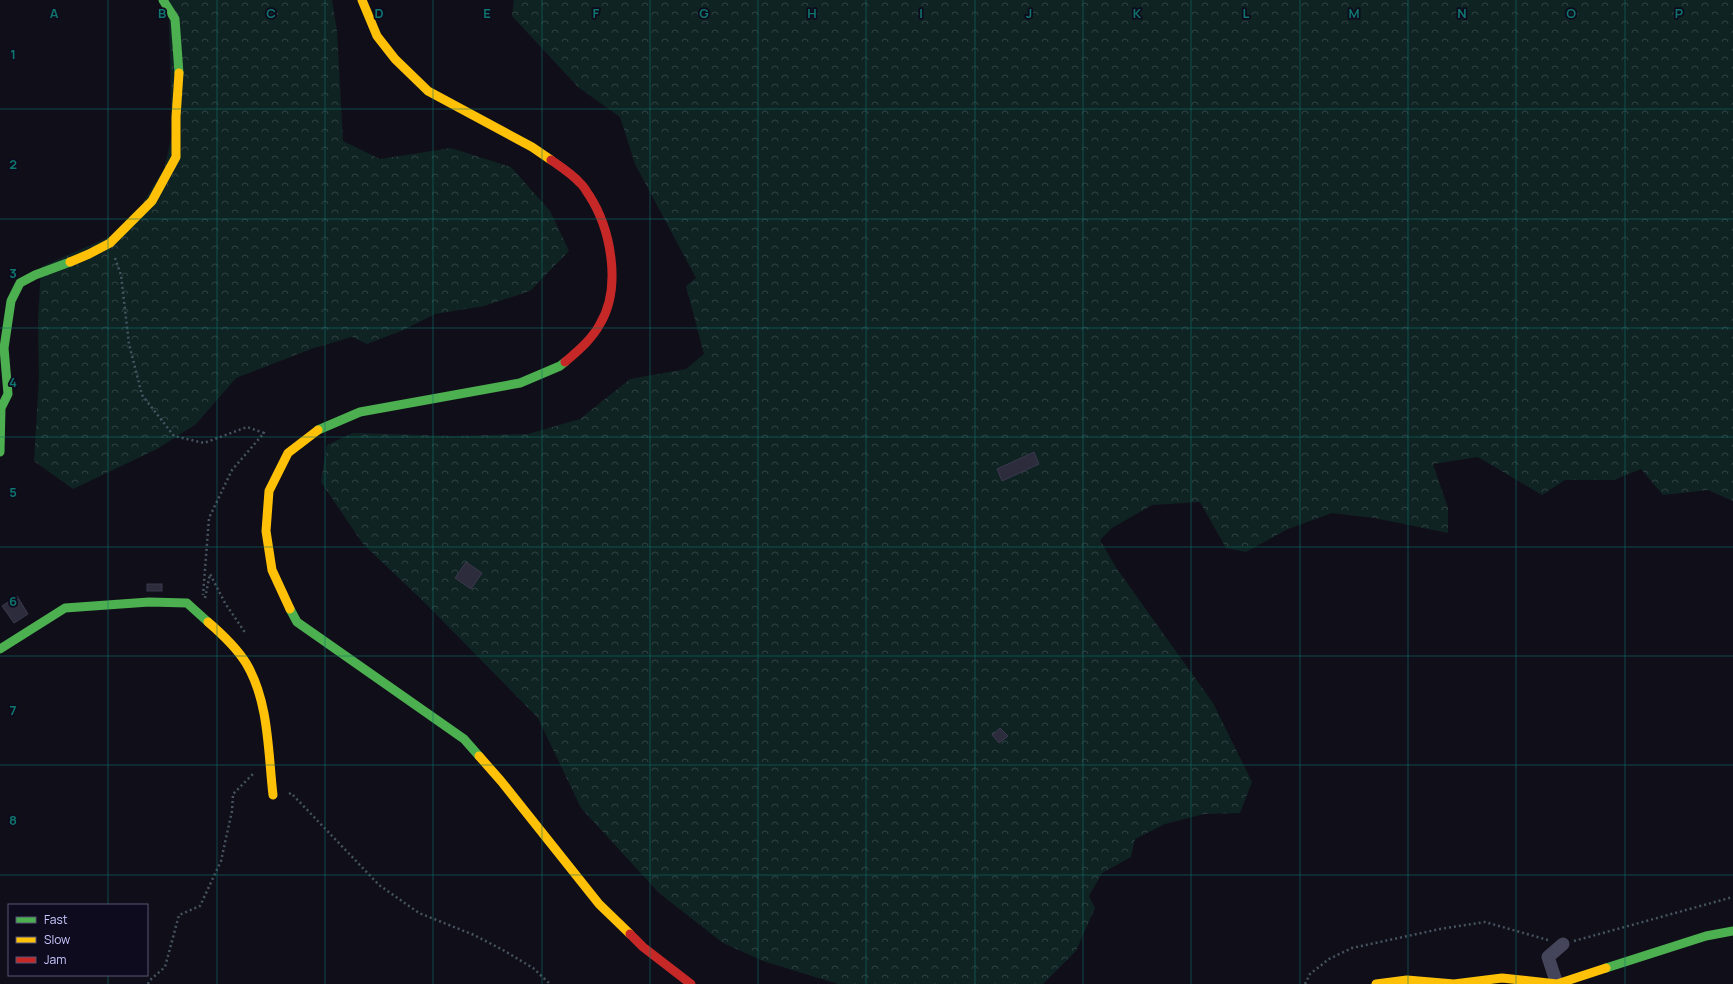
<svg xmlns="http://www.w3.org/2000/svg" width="1733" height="984" font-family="Manrope,sans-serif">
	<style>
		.forest { fill: url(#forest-crowns) }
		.building { fill: #2d2c3c; stroke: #3b394e }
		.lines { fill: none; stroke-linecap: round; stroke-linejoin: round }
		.path { stroke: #455460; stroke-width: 2.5; stroke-dasharray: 2 3; stroke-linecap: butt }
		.street { stroke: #44455a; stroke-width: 13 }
		.fast { stroke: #4caf50; stroke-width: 9 }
		.slow { stroke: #ffc107; stroke-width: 9 }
		.jam { stroke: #c62828; stroke-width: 9 }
		.grid { fill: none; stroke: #0f766e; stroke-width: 1; stroke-opacity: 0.55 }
		.grid-label { font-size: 13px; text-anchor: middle; font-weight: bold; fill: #0f766e; stroke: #0d0b1d; stroke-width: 3.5; stroke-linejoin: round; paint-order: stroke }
	</style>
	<defs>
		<pattern id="forest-crowns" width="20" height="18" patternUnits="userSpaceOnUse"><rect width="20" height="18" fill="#0f2323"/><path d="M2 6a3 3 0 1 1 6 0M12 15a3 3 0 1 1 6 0" fill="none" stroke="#314144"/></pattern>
	</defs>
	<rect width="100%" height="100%" fill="#100f19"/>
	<g class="forest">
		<polygon points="163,0 332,0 337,31 343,141 380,159 451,148 511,167 550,211 569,251 530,291 484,306 435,314 401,331 367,344 352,337 314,348 236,378 196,424 157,449 73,489 34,461 39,377 38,321 41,267 127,229 164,169 172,136 169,18"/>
		<polygon points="514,0 1733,0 1733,501 1708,490 1663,495 1641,469 1614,480 1565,480 1542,495 1478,457 1433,464 1448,508 1448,533 1374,518 1332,513 1288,529 1246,552 1226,548 1200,502 1152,505 1112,528 1100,540 1117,569 1213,703 1252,782 1240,813 1204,814 1165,824 1135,839 1131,857 1102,873 1089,896 1095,908 1076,951 1043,984 838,984 763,961 723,943 659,893 581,808 538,718 422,600 363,544 321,482 327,445 353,433 454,436 528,434 580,419 630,379 686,369 704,354 686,286 696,278 635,164 620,117 578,87 512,16"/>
	</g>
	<g class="building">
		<polygon points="1034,452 1039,464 1002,481 997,469"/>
		<polygon points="466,562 482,573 471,589 455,578"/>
		<rect x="147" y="584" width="15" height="7"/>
		<polygon points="17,596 28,614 14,623 2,606"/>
		<polygon points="1000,728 1008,736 999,743 992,735"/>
	</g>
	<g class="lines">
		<g class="path">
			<polyline points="115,258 121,275 129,344 142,395 174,436 204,443 247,427 264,433 232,470 209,518 203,595"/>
			<polyline points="205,598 210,574 225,603 246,634"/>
			<polyline points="289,794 291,793 379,885 419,913 474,935 503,950 533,968 550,984"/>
			<polyline points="1574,941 1733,897"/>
			<polyline points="148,984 149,981 165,967 179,915 200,906 221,861 232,811 233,794 254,773"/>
			<polyline points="1305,984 1310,974 1329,959 1352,948 1440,929 1485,922 1548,940"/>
		</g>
		<polyline class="street" points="1557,984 1548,957 1563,944"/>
		<g class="fast">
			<polyline points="163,0 175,19 179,73"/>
			<polyline points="318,430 360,412 520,383 560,366 565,362"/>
			<polyline points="0,452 1,408 8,394 4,348 11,301 20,283 35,275 70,262"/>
			<polyline points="290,609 297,622 464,739 479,756"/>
			<polyline points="0,649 65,608 149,602 187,603 208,622"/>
			<polyline points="1606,968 1706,936 1733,931"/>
		</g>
		<g class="slow">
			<polyline points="362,0 377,36 395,59 428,91 532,147 551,160"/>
			<polyline points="70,262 89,254 110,243 152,201 176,157 176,117 179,73"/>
			<polyline points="290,609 272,570 266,531 269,491 288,453 318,430"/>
			<path d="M208 622C222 634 236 647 246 663 269 701 268 752 273 795"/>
			<polyline points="479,756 501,781 599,904 630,934"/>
			<polyline points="1376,984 1407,980 1454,984 1502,978 1557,984 1606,968"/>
		</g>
		<g class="jam">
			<path d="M551 160C561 167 572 174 580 183 584 186 586 191 589 195 611 229 622 287 600 324 592 339 579 350 565 362"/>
			<polyline points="630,934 643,947 691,984"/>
		</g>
	</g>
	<path class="grid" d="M108 0V905M217 0V984M325 0V984M433 0V984M542 0V984M650 0V984M758 0V984M866 0V984M975 0V984M1083 0V984M1191 0V984M1300 0V984M1408 0V984M1516 0V984M1625 0V984M0 109H1733M0 219H1733M0 328H1733M0 437H1733M0 547H1733M0 656H1733M0 765H1733M0 875H1733M108 975V984"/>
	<g class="grid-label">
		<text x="54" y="18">A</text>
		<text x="162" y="18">B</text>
		<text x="271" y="18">C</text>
		<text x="379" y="18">D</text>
		<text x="487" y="18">E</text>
		<text x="596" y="18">F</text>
		<text x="704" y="18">G</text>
		<text x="812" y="18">H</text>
		<text x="921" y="18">I</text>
		<text x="1029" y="18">J</text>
		<text x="1137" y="18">K</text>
		<text x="1246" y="18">L</text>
		<text x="1354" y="18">M</text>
		<text x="1462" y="18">N</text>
		<text x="1571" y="18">O</text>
		<text x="1679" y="18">P</text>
		<text x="13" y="59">1</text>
		<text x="13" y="169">2</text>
		<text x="13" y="278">3</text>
		<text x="13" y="387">4</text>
		<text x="13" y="497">5</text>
		<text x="13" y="606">6</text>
		<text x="13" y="715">7</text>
		<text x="13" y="825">8</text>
	</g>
	<rect x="8" y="904" width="140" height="72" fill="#0d0b1d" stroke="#585677"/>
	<rect x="16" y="917" width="20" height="6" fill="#4caf50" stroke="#585677"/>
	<text x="44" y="924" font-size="12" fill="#c9c7ff">Fast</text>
	<rect x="16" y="937" width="20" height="6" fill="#ffc107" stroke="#585677"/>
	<text x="44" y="944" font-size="12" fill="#c9c7ff">Slow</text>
	<rect x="16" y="957" width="20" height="6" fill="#c62828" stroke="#585677"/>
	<text x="44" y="964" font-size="12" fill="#c9c7ff">Jam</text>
</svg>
